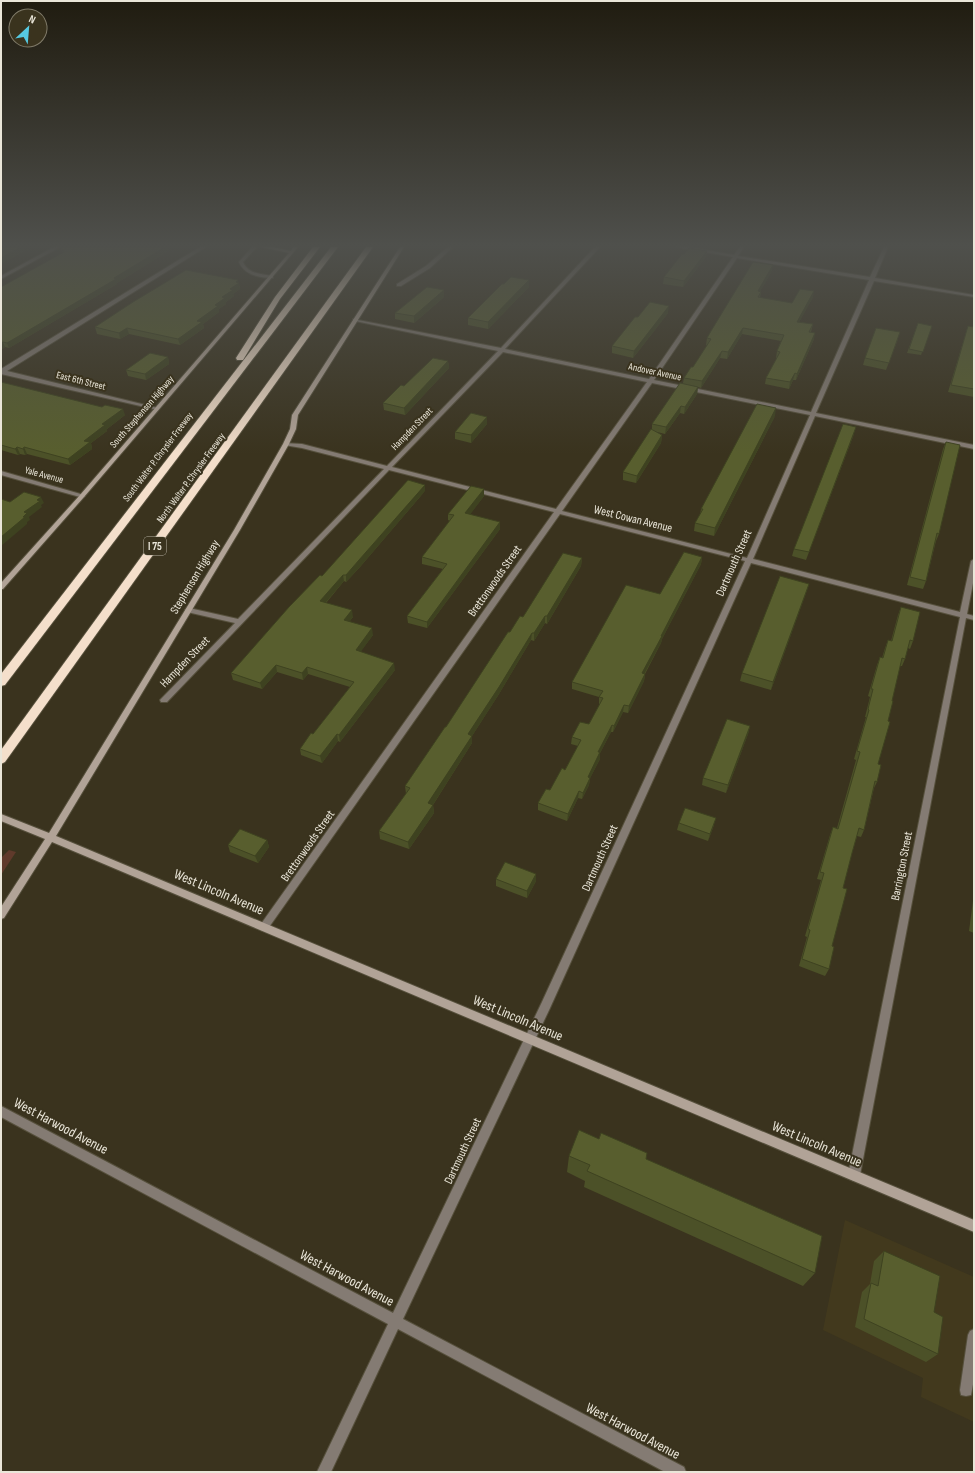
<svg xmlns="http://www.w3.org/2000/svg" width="975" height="1473" font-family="'Sofia Sans Condensed',sans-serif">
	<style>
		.built { fill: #42391d }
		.green { fill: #5f3a2b }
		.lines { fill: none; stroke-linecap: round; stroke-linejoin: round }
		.lane-casing { stroke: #56503c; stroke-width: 2 }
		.street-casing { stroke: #56503c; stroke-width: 2 }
		.secondary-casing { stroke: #56503c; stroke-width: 2 }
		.highway-casing { stroke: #56503c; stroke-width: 2 }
		.lane { fill: #847b73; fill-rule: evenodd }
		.street { fill: #847b73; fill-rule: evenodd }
		.secondary { fill: #b1a397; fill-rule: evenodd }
		.highway { fill: #f4dfcb; fill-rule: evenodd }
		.wall { fill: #4c5128 }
		.shaded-wall { fill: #3e4220 }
		.building { fill: #585e2e; stroke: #3e4220 }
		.labels { text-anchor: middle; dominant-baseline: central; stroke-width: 4; stroke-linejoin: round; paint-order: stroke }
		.far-street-label { font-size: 10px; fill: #eae6d9; stroke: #3a331e }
		.shield { fill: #3a331e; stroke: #b5b0a1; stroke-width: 1 }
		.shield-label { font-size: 11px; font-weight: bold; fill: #eae6d9 }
		.street-label { font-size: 12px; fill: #eae6d9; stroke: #3a331e }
		.near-street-label { font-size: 14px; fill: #eae6d9; stroke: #3a331e }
	</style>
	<rect width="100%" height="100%" fill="#3a331e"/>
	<polygon class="built" points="845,1220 974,1277 974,1422 921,1397 923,1378 823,1330"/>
	<polygon class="green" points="9,850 16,852 1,875 1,858"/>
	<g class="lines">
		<g class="lane-casing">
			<g id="lane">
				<path d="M252 247H257L243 262C248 274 261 274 273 276V278C260 278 244 275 239 262Z"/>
				<polygon points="974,1329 974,1379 971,1395 966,1396 961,1395 960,1390 968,1335 970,1331"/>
			</g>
		</g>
		<g class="street-casing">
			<g id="street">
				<polygon points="54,247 60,247 1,279 1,276"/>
				<polygon points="200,247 206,247 7,371 158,408 158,410 1,374 1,369"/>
				<polygon points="448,247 453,247 430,268 401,286 397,286 397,284 426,266"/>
				<path d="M595 247H600L505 349 649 379 733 257 676 247H689L734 255 740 247H744L738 256 870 277 884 247H888L875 278 974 295V297L874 281 816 413 974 445V449L815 416 753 559 960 612 971 561 974 559V578L967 614 974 616V620L966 618 860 1175 858 1179 854 1181 850 1179 848 1175 960 617 751 563 550 1008 403 1319 684 1467 686 1472H665L398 1329 331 1472H317L388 1324 1 1117V1106L393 1313 542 1002 745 561 560 514 267 930 264 931 261 930 259 927 261 924 554 512 389 470 167 702H161L160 700 235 623 187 612 185 610 187 608H189L238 619 384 469 302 448 284 445V443L302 444 387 466 498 351 355 321H353V319L501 348ZM737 258 869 280 811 412 654 380ZM503 352 647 382 556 509 392 467ZM652 383 810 415 747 558 562 511Z"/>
				<polygon points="1,471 84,495 85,496 82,498 80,497 1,475"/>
			</g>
		</g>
		<g class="secondary-casing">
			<g id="secondary">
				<polygon points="261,247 273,247 291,251 293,247 298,247 84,497 3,589 1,589 1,583 80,495 289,253"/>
				<polygon points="400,247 404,247 298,415 296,429 289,444 240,530 56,836 974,1220 974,1232 52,842 4,918 1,919 1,907 45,839 1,821 1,814 49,833 234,530 283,444 290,429 292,415"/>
			</g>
		</g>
		<g class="highway-casing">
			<g id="highway">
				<polygon points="313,247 320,247 280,299 243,360 237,360 236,358 275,297"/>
				<polygon points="331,247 338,247 5,685 1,686 1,674"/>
				<polygon points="366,247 373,247 5,762 1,764 1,750"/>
			</g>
		</g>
		<use href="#lane" class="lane"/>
		<use href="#street" class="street"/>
		<use href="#secondary" class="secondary"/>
		<use href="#highway" class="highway"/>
	</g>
	<g class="wall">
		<polygon points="60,247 175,247 117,283 117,284 9,348 5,347 1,350 1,287 63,253"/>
		<polygon points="707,251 706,257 683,287 663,284 664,277 684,254"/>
		<polygon points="772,271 760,291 761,292 760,298 792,303 813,297 799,322 813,324 811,332 814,339 796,380 793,380 789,389 765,384 766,378 777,358 776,358 777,351 781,341 742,334 727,359 720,358 701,388 698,387 697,394 684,414 680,413 665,434 657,432 662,435 661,443 636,483 623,480 623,472 652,429 652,424 683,383 684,378 693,367 708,345 706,345 707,338"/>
		<polygon points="529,280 529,287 488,329 468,325 468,318 504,284"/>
		<polygon points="239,283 240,289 233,294 234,296 226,302 226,304 219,309 219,312 203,324 204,328 180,345 129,334 120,339 97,334 95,327"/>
		<polygon points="444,297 414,323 395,319 395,313"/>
		<polygon points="668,313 633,358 612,353 612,346 638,317"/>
		<polygon points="918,323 932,326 921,355 907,353"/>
		<polygon points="968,326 974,327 974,397 948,392"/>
		<polygon points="898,339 886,370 863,365 865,358"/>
		<polygon points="168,357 169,364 146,380 128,376 126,370"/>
		<polygon points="448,361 449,368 405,415 384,410 383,403 404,386"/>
		<polygon points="1,382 125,415 107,429 107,431 91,443 92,449 70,465 27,454 25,455 20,454 18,455 1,450"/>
		<polygon points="775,416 714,536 694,531 695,523 700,515 701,509"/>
		<polygon points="487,424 471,443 455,439 455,432"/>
		<polygon points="854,434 806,560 792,556 794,549"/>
		<polygon points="946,442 939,534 936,541 926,581 923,589 907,585 943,449"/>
		<polygon points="484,489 484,496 470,514 500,529 427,628 408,623 407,616 443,569 422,564 422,557 450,521 448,520 448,514"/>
		<polygon points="425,491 360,567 346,582 344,581 326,603 353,617 349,622 373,635 360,652 395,670 340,742 338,741 322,763 301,755 300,749 313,734 350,687 308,674 303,680 277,672 262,689 233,680 231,673"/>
		<polygon points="702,557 701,564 662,639 661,643 645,674 644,681 628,713 623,712 613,732 611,732 600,753 600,759 590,778 589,785 582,799 578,798 567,821 538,810 538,803 550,790 565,770 578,746 571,744 572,737 589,724 600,704 599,704 599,697 572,689 572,682 660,594"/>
		<polygon points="582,558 581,566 547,624 545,623 534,641 531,640 499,694 472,736 472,743 433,805 434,813 409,849 380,839 379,831 406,794 405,786 446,727 510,632 523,617"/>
		<polygon points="809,584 771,690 740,681 742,673"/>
		<polygon points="901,607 913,641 910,649 908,648 905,659 902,666 900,666 892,701 878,764 877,782 874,788 864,830 861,837 857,836 852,853 843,888 832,946 829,969 825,976 799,966 807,937 805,936 821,880 817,879 830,835 833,827 837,828 856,760 854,759 866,717 865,717 870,697 868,696 877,665 880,657 882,658 885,648 888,640 891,641 898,615"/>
		<polygon points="750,726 748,734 726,793 702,785 703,778"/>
		<polygon points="679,823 714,825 708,841 677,830"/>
		<polygon points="267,840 269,847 258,863 230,852 228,845"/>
		<polygon points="536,874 536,881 527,898 496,886 496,879"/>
		<polygon points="974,893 974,933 969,931"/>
		<polygon points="569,1156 646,1159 815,1273 803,1286 584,1187 585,1181 567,1172"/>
		<polygon points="884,1251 934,1312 938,1354 926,1362 855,1327 862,1292 870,1284 874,1261"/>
	</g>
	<g class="shaded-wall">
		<polygon points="21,247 33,247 1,264 1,258"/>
		<polygon points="165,247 175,247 117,283 117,284 9,348 7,343"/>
		<polygon points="707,251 706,257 683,287 684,281"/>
		<polygon points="773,265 772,271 757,297 758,291"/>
		<polygon points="238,280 240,289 233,294 234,296 226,302 226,304 219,309 219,312 203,324 204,328 180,345 178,339 215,305 236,282"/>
		<polygon points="529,280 529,287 488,329 488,322"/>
		<polygon points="444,290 444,297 414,323 414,316"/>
		<polygon points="814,291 813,297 796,328 797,322"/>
		<polygon points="669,306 668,313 633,358 634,351"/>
		<polygon points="127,328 129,334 120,339 119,333"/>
		<polygon points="743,328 742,334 727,359 728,352"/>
		<polygon points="815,333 814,339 796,380 797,374"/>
		<polygon points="3,342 5,347 1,350 1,343"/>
		<polygon points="722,351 720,358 701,388 702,381"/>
		<polygon points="168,357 169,364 146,380 145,374"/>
		<polygon points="448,361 449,368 405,415 404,408"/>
		<polygon points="795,373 793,380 789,389 790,382"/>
		<polygon points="698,387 697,394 684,414 685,407"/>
		<polygon points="681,406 680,413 665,434 666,427"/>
		<polygon points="776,408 775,416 714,536 715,528"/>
		<polygon points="123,409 125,415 107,429 107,431 91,443 92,449 70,465 68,459 84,441 102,424"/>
		<polygon points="487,417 487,424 471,443 471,435"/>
		<polygon points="856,427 854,434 806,560 809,552"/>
		<polygon points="662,435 661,443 636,483 637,476"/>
		<polygon points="17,447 20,454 18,455 15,449"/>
		<polygon points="24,447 27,454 25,455 23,449"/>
		<polygon points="425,485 425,491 360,567 346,582 346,575"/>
		<polygon points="484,489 484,496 466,520 465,513"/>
		<polygon points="41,497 44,503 41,505 42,507 29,517 30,520 27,522 27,524 1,546 1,537 23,517 24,512"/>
		<polygon points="500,522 500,529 427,628 427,622"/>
		<polygon points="702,557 701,564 662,639 661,643 641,680 642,673 661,636"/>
		<polygon points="582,558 581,566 547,624 547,616"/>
		<polygon points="343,575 344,581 321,608 320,601"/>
		<polygon points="809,584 807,591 771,690 773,682"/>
		<polygon points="352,610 353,617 345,627 344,620"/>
		<polygon points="545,616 545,623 534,641 534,633"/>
		<polygon points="372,628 373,635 357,657 356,650"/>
		<polygon points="532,633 531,640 499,694 472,736 472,743 429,811 428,803 468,734"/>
		<polygon points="394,663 395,670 340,742 339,735"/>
		<polygon points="276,665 277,672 262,689 260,683"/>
		<polygon points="307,667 308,674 303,680 302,673"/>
		<polygon points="645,674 644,681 628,713 629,706"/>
		<polygon points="624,705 623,712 613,732 614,726"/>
		<polygon points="612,725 611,732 600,753 600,759 587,784 588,777 598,752"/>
		<polygon points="750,726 748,734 726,793 728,785"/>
		<polygon points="337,734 338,741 322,763 320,756"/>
		<polygon points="590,778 589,785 582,799 583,793"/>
		<polygon points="579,791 578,798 567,821 568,814"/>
		<polygon points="433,805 434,813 409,849 408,842"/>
		<polygon points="716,818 714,825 708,841 710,834"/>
		<polygon points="267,840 269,847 258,863 255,856"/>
		<polygon points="536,874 536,881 527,898 527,891"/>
	</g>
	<g class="building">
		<polygon points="1,247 21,247 1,258"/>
		<polygon points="61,247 165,247 114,278 116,279 7,343 3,342 1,343 1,287 64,252"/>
		<polygon points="689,248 707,251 684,281 664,277 682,254 684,254"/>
		<polygon points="753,262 773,265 758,291 761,292 758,297 792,303 800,289 814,291 797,322 813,324 809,332 815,333 797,374 795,373 790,382 766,378 780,352 777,351 784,335 743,328 728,352 722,351 702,381 684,378 691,367 693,367 711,339 707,338 711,331"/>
		<polygon points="186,270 238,280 236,282 239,283 230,289 233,290 222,297 225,298 215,305 218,306 197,321 202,322 178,339 127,328 119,333 95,327 133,302"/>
		<polygon points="511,277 529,280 488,322 468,318 502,284 504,284"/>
		<polygon points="427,287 444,290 414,316 395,313"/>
		<polygon points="650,302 669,306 634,351 612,346 635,317 638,317"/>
		<polygon points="918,323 932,326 923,352 909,349"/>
		<polygon points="968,326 974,327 974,389 951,385"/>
		<polygon points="876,328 900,332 889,363 865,358"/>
		<polygon points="150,353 168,357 145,374 126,370"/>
		<polygon points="433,358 448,361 404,408 383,403 401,385 404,386"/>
		<polygon points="1,382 102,407 105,405 123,409 102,424 105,425 84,441 90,442 68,459 24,447 23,449 17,447 15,449 1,445"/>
		<polygon points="680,383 698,387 685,407 681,406 666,427 652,424"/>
		<polygon points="757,404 776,408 715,528 695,523 703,509 701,509"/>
		<polygon points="471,413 487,417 471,435 455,432"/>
		<polygon points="843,424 856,427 809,552 794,549"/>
		<polygon points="651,429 662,435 637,476 623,472"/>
		<polygon points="946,442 960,445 939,534 937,533 926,581 910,577"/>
		<polygon points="408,480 425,485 359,560 346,575 343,575 320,601 352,610 344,620 372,628 356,650 394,663 339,735 337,734 320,756 300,749 311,733 313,734 354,682 307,667 302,673 276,665 260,683 231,673 289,607 320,575 322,576"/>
		<polygon points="471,486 484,489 465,513 500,522 427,622 407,616 447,564 422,557 454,515 448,514"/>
		<polygon points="24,492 41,497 37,500 40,501 24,512 27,513 23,517 25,517 1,537 1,499 10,502"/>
		<polygon points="684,552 702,557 661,636 662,636 642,673 645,674 629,706 624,705 614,726 612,725 598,752 600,752 588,777 590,778 583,793 579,791 568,814 538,803 546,789 550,790 562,768 565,770 581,740 572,737 580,722 589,724 603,698 599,697 603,691 572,682 626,585 660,594"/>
		<polygon points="563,553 582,558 547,616 545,616 534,633 532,633 499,687 468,734 472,736 428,803 433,805 408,842 379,831 410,788 405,786 445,727 446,727 508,632 510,632 520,616 523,617"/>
		<polygon points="780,576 809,584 773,682 742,673"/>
		<polygon points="901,607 920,612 913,641 910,640 905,659 902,658 892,701 893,701 888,721 890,722 878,764 881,765 877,782 875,781 864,830 859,828 852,853 843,888 847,889 832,946 834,947 829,969 802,959 810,930 808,929 824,873 820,872 833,827 838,829 860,752 857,751 869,710 868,709 873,689 871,689 880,657 883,658 888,640 892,641"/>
		<polygon points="727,719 750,726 728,785 703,778"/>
		<polygon points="685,808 716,818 710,834 679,823"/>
		<polygon points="240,829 267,840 255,856 228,845"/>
		<polygon points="505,862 536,874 527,891 496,879"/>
		<polygon points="579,1130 599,1139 601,1133 647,1153 646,1159 822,1236 815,1273 587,1171 590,1165 569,1156"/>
		<polygon points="884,1251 940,1276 934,1312 943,1317 938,1354 864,1319 871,1283 878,1286"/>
	</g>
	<linearGradient id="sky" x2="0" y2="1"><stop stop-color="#201c10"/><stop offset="0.54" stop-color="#4f504c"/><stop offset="1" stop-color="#4f504c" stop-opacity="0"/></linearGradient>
	<rect width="975" height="454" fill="url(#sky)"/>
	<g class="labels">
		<g class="far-street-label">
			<text transform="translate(655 372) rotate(12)">Andover Avenue</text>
			<text transform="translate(81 381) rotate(14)">East 6th Street</text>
			<text transform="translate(142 412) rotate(-49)">South Stephenson Highway</text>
			<text transform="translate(412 429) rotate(-46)">Hampden Street</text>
			<text transform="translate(158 457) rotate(-53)">South Walter P. Chrysler Freeway</text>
			<text transform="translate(44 475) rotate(15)">Yale Avenue</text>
			<text transform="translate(191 478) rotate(-54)">North Walter P. Chrysler Freeway</text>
		</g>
		<rect class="shield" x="144" y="537" width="22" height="18" rx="3"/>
		<g class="shield-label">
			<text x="155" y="546">I 75</text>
		</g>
		<g class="street-label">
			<text transform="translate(633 519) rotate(14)">West Cowan Avenue</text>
			<text transform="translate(734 563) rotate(-66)">Dartmouth Street</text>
			<text transform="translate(195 577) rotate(-59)">Stephenson Highway</text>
			<text transform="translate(495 581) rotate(-55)">Brettonwoods Street</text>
			<text transform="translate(185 662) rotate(-46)">Hampden Street</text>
			<text transform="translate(308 846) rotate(-55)">Brettonwoods Street</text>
			<text transform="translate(600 858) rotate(-66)">Dartmouth Street</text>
			<text transform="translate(902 866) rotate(-79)">Barrington Street</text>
			<text transform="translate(463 1151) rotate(-65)">Dartmouth Street</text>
		</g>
		<g class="near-street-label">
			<text transform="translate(219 892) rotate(23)">West Lincoln Avenue</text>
			<text transform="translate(518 1018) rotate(23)">West Lincoln Avenue</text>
			<text transform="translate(61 1126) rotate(28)">West Harwood Avenue</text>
			<text transform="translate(817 1144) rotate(23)">West Lincoln Avenue</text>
			<text transform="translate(347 1278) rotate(28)">West Harwood Avenue</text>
			<text transform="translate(633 1431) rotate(28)">West Harwood Avenue</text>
		</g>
	</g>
	<rect width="975" height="1473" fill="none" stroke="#eae6d9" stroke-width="4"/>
	<g transform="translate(28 28) rotate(26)"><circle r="19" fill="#3a331e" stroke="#807b69"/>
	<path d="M0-3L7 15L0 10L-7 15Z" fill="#56c9e1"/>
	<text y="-6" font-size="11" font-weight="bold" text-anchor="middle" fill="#eae6d9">N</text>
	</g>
</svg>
